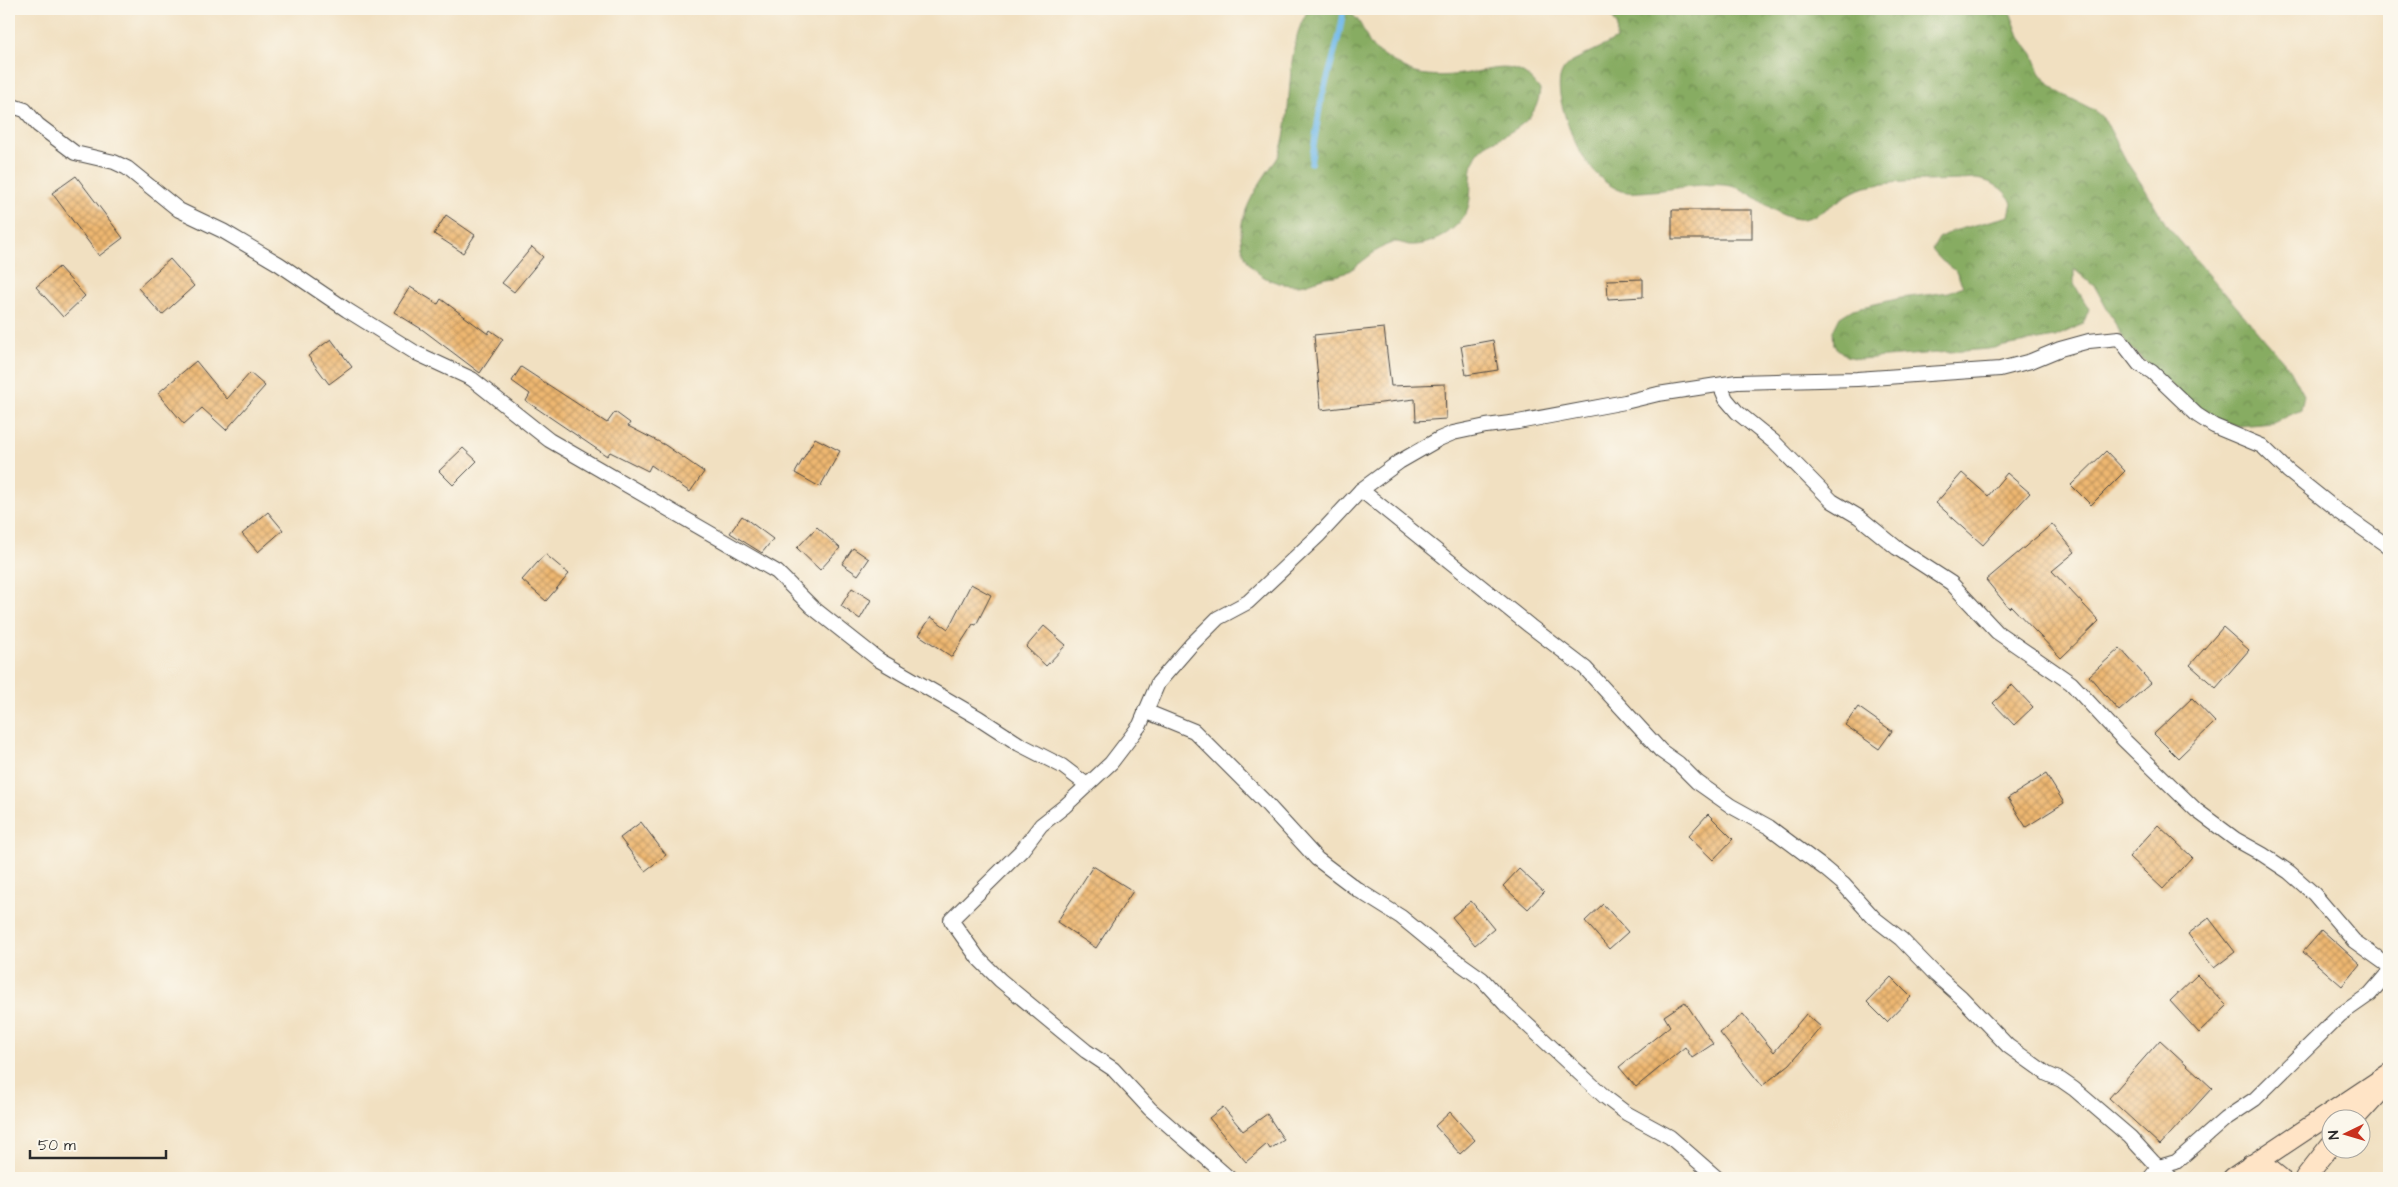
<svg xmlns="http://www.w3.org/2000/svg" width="2398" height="1187" font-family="'Architects Daughter',sans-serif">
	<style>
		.forest { fill: url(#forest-crowns); stroke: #596c46 }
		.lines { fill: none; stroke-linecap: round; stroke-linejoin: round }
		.stream { stroke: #72baea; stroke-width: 5.5 }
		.building { fill: url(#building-cross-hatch) }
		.street-casing { stroke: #494642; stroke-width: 16 }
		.secondary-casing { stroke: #494642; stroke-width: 22 }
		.street { stroke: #fff; stroke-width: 14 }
		.secondary { stroke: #ffe4c6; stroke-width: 20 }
	</style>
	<defs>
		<pattern id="forest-crowns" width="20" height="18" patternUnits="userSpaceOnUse" patternTransform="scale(1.25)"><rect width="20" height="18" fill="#87ac62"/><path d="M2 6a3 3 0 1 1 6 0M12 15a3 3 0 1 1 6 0" fill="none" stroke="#6f8c51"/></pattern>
		<pattern id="building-cross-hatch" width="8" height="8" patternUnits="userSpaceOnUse" patternTransform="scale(1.25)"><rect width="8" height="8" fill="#eeb771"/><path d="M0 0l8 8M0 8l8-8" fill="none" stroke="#c1955d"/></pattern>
	</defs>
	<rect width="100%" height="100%" fill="#fbf7ec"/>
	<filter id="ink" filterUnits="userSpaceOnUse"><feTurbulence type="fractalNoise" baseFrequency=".02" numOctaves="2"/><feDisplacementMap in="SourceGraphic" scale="10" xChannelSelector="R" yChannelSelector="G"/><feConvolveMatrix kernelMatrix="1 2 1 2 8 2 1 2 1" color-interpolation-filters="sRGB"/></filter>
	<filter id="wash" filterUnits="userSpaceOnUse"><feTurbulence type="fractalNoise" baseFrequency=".0096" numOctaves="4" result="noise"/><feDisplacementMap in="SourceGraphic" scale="20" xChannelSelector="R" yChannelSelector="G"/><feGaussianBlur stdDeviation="1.12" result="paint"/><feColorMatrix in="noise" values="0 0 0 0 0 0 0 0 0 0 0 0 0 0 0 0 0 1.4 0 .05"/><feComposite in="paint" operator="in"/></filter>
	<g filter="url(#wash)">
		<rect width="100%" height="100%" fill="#f1e0c1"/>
		<g class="forest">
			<path d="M1309 9C1319 9 1334 6 1343 10 1363 16 1362 34 1373 48 1376 52 1410 72 1415 73 1433 77 1450 76 1469 73 1500 68 1519 60 1540 90 1537 118 1521 126 1498 139 1493 141 1486 144 1482 148 1462 167 1479 198 1462 219 1450 234 1430 246 1410 245 1404 245 1398 240 1392 243 1375 248 1361 265 1345 273 1339 276 1332 276 1326 277 1317 279 1307 285 1297 285 1265 285 1240 267 1241 233 1241 214 1255 190 1266 174 1270 167 1278 160 1280 152 1295 108 1283 47 1309 9Z"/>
			<path d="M1607 9H2009L2019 36 2033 54 2040 72 2049 84 2062 94 2094 110 2105 120 2128 164 2145 189 2167 226 2290 369 2304 395 2301 410 2273 423 2239 426 2207 417 2127 345 2095 287 2074 269V284L2089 309 2083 324 2055 337 1988 349 1860 359 1846 356 1834 346 1833 331 1840 317 1853 309 1901 298 1949 292 1963 286 1955 270 1942 261 1932 250 1939 238 1953 231 2009 216 2012 202C2002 187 1994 182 1976 179 1941 182 1901 179 1866 187 1846 191 1820 218 1802 219 1777 220 1758 194 1735 187 1721 183 1704 185 1690 186 1677 188 1632 195 1622 191 1593 181 1575 147 1566 119 1546 57 1573 65 1616 39L1617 25Z"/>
		</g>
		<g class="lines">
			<polyline class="stream" points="1311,163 1321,101 1339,36 1344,9"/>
		</g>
		<g id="blocks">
			<g class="building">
				<polygon points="76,176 123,238 99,256 52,193"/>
				<rect x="1672" y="210" width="80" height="29"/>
				<polygon points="446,215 475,235 463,253 434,234"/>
				<polygon points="532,247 543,257 514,292 502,283"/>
				<polygon points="170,259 194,286 162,315 138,288"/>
				<polygon points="59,267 85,296 63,317 36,287"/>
				<polygon points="1643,279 1643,297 1608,299 1607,280"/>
				<polygon points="410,287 438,304 441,299 488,334 490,330 503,339 480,373 423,330 394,312"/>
				<polygon points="1384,328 1391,386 1445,384 1446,419 1416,421 1415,399 1321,410 1314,335"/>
				<polygon points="331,339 352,367 329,384 308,356"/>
				<polygon points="1493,340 1498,370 1466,375 1461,346"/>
				<polygon points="196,361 227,399 250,373 265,386 226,430 202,408 184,424 158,393"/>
				<polygon points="521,367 607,423 615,412 630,423 628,426 665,445 704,472 690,492 651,465 648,471 610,452 607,456 526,401 530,394 512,381"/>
				<polygon points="815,438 840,451 820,487 795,473"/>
				<polygon points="463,448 477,461 453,485 439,471"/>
				<polygon points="2106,451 2125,471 2091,505 2071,485"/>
				<polygon points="1962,473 1988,496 2007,473 2030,493 1983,545 1936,503"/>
				<polygon points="268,512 283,530 258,552 242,534"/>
				<polygon points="742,516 773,539 762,553 730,533"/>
				<polygon points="2052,524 2075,552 2052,571 2099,621 2061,658 2011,606 2009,608 1986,580"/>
				<polygon points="817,527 840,548 820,570 797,548"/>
				<polygon points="853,548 869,559 858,575 842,564"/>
				<polygon points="545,554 569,574 546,601 522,580"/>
				<polygon points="971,584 991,595 976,625 973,624 952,657 919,635 931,617 948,629"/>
				<polygon points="852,588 871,600 860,619 841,606"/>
				<polygon points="1044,626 1066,645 1046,666 1026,647"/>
				<polygon points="2223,627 2249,650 2216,688 2190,665"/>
				<polygon points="2120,648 2151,683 2119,711 2089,676"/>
				<polygon points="2012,685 2033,707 2014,725 1993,703"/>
				<polygon points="2192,698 2215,722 2178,758 2154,734"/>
				<polygon points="1858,707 1892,731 1879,749 1845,725"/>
				<polygon points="2046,774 2064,803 2026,827 2008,798"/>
				<polygon points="1708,814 1733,839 1713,860 1688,836"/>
				<polygon points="641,822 666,855 645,871 620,838"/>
				<polygon points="2158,825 2192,857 2163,889 2129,857"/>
				<polygon points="1093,866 1133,891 1096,948 1057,922"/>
				<polygon points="1519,869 1544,892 1528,909 1503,886"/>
				<polygon points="1471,901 1494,929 1475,945 1452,917"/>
				<polygon points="1603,904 1628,932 1609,949 1585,921"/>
				<polygon points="2209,918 2235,952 2214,968 2188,934"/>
				<polygon points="2322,930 2360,964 2342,986 2303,952"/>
				<polygon points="2197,975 2227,1006 2199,1033 2170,1001"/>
				<polygon points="1891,977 1911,997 1887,1022 1867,1002"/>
				<polygon points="1685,1002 1713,1044 1692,1058 1685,1047 1636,1087 1619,1067 1670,1026 1664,1016"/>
				<polygon points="1743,1014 1774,1052 1806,1014 1821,1027 1790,1064 1762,1086 1720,1033"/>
				<polygon points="2160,1040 2212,1088 2160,1145 2109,1098"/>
				<polygon points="1223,1107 1243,1131 1267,1114 1284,1140 1270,1149 1267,1144 1246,1162 1209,1118"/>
				<polygon points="1450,1112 1475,1140 1460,1154 1435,1126"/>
			</g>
		</g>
	</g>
	<g filter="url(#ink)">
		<use href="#blocks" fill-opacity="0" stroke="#494642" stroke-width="1"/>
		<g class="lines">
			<g class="street-casing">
				<g id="street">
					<polyline points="9,105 25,110 38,125 75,153 114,162 127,168 179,210 223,231 279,264 347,310 416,353 472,379 549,440 777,572 812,607 879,660 979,718 1019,744 1062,766 1087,785"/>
					<polyline points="1720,385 1726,399 1737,412 1774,442 1832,501 1859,517 1897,548 1951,583 1997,632 2071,683 2124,740 2196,810 2235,839 2262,854 2289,872 2314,894 2354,941 2389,966"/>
					<polyline points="1361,490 1530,626 1585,668 1661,751 1678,763 1697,782 1731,806 1769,827 1824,868 1843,884 1874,918 1901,939 1936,975 1961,997 2008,1046 2047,1074 2061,1080 2074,1089 2130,1137 2153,1162 2171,1178"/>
					<polyline points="1145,711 1194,731 1263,800 1317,859 1358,890 1401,917 1440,949 1482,979 1505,1004 1605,1097 1626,1113 1670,1137 1717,1178"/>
					<polyline points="1229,1178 1150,1109 1113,1069 1086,1051 1000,980 978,958 951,920 1022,850 1041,825 1065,806 1111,763 1140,725 1158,683 1191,645 1218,618 1248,602 1318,536 1361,490 1399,462 1439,439 1453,433 1486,426 1518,422 1625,402 1658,394 1737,382 1857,379 2000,369 2031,361 2060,349 2089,341 2119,338 2139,364 2152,372 2197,415 2214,426 2262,446 2288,471 2338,511 2389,547"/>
					<polyline points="2150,1178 2159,1167 2176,1162 2225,1119 2255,1099 2340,1015 2370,994 2389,972"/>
				</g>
			</g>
			<g class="secondary-casing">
				<g id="secondary">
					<polyline points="2353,1120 2384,1086"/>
					<polyline points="2251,1165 2270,1170 2280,1178"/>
					<polyline points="2233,1178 2389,1074"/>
					<polyline points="2305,1178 2330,1146"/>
				</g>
			</g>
			<use href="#street" class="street"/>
			<use href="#secondary" class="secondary"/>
		</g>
	</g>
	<rect width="2398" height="1187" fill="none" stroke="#fbf7ec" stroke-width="30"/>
	<g transform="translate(2346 1134) rotate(265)"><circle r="24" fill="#fbf7ec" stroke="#a8a59f"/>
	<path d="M0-4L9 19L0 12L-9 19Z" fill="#c8321e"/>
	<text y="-8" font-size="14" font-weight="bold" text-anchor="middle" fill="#2b2b2b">N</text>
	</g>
	<path d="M30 1150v8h136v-8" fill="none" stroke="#2b2b2b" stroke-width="2.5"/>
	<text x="38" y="1150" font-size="15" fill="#2b2b2b" stroke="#fbf7ec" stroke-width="4" paint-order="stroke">50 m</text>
</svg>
